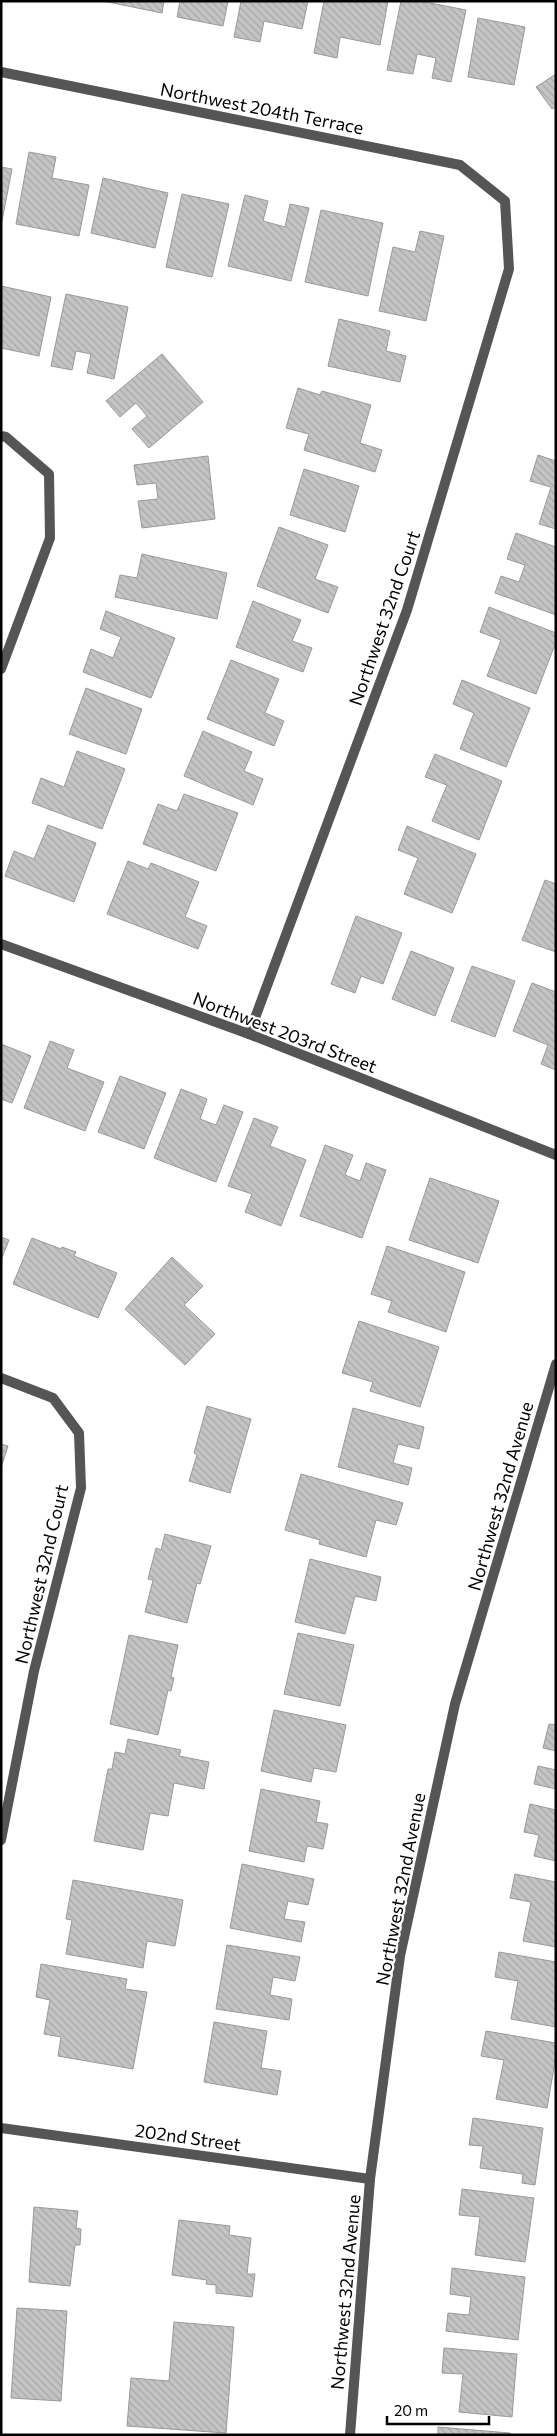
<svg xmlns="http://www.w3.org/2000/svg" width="557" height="2436" font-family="Commissioner,sans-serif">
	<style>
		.building { fill: url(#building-back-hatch); stroke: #999 }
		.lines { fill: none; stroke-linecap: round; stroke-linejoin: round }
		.minor { stroke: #555; stroke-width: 10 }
		.tertiary { stroke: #555; stroke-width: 10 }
		.labels { text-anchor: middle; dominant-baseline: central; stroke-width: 4.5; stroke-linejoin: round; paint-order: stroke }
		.street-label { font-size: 18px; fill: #000; stroke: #fff }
	</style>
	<defs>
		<pattern id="building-back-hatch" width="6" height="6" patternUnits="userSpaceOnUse" patternTransform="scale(1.25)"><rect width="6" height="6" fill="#c4c4c4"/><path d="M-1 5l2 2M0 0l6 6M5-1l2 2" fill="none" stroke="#a7a7a7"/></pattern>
	</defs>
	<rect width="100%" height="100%" fill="#fff"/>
	<g class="building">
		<polygon points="103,1 164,1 162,13"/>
		<polygon points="180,1 228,1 223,26 177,17"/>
		<polygon points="241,1 308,1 302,29 264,21 260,42 234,37"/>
		<polygon points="324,1 388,1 380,45 340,37 337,58 314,53"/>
		<polygon points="401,1 420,1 466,10 451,82 432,78 436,58 417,54 413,74 387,70"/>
		<polygon points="478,18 525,27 514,85 468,77"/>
		<polygon points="556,74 556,107 552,109 536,87"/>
		<polygon points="29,152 56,157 52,178 89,185 79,236 16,224"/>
		<polygon points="1,167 12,169 2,221 1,221"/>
		<polygon points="103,178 168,193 155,248 91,233"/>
		<polygon points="182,194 229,204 212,277 166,267"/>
		<polygon points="245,195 268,201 263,221 285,227 290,204 309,208 291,281 228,266"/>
		<polygon points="321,210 383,223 368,296 305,282"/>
		<polygon points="420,231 444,236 426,321 379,311 393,247 415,252"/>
		<polygon points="1,286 51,297 39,356 1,348"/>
		<polygon points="66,294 128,307 114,379 87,373 91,354 76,351 72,370 51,366"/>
		<polygon points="339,319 390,331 386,351 406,356 400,382 328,366"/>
		<polygon points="162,354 203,402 149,448 132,429 147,416 136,403 120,417 106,401"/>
		<polygon points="298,388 320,395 322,391 371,405 360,443 382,450 375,472 304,450 309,434 286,428"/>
		<polygon points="538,455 556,461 556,529 539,524 551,487 530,481"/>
		<polygon points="208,456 215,519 142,528 138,501 158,499 156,483 137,485 134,465"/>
		<polygon points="304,469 359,486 345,532 290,515"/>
		<polygon points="279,527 328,545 315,579 338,587 328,613 257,586"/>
		<polygon points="516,533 556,547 556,615 495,593 501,576 519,582 525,565 507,559"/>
		<polygon points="142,554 227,573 217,619 115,597 120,575 137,578"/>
		<polygon points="253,601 301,620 292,641 312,648 303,672 236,647"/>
		<polygon points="489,607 556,633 556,642 536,694 487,676 501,640 480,632"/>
		<polygon points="106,611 175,638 151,698 83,672 91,649 113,658 121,637 100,629"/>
		<polygon points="231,660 279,679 265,713 284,721 274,746 207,719"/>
		<polygon points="462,680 530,708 506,767 460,749 474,713 453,704"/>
		<polygon points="86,688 142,709 126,754 69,734"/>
		<polygon points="203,731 252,752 244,771 263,779 253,805 184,776"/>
		<polygon points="77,751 125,769 102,829 32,803 41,778 64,787"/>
		<polygon points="435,754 502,781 479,840 432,821 447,785 425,777"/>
		<polygon points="184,794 238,813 216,871 143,844 158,804 177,811"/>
		<polygon points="48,825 96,843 74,902 5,876 14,851 34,859"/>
		<polygon points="407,826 476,854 452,913 404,894 418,858 398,850"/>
		<polygon points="128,861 148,869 151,863 199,882 185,917 207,926 198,949 107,914"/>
		<polygon points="545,880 556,884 556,952 522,940"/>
		<polygon points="356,916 402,933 383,984 361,976 355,993 331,984"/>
		<polygon points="411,951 454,968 435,1016 392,999"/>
		<polygon points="472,966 515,981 495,1037 451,1021"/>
		<polygon points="532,983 556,992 556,1070 541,1064 548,1045 513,1031"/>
		<polygon points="50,1041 74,1050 67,1068 104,1082 85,1131 24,1108"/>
		<polygon points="1,1044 31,1056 12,1103 1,1099"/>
		<polygon points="120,1076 166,1093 144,1149 98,1132"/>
		<polygon points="181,1089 207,1099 200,1119 216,1125 224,1105 243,1112 216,1182 154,1158"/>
		<polygon points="254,1118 278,1127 270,1146 306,1160 281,1226 245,1212 252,1194 228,1186"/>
		<polygon points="325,1145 353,1155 345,1175 360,1181 366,1163 386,1170 362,1238 300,1216"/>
		<polygon points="430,1178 499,1201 478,1263 409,1240"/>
		<polygon points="1,1237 9,1240 1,1260"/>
		<polygon points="32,1238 61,1249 62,1247 76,1252 74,1256 117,1273 98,1318 13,1284"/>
		<polygon points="387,1246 465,1272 446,1332 388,1312 392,1301 371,1294"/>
		<polygon points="172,1257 203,1286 184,1305 215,1334 185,1365 125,1309"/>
		<polygon points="359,1321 439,1347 420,1407 370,1391 373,1382 342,1373"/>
		<polygon points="207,1406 251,1419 230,1493 189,1481 197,1455 194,1453"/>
		<polygon points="353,1408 424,1427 419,1449 398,1444 393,1463 412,1468 408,1485 338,1467"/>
		<polygon points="1,1444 8,1446 1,1468"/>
		<polygon points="301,1474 403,1503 396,1525 376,1520 366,1557 319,1544 320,1540 285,1530"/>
		<polygon points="165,1534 211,1546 200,1584 197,1583 187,1623 145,1612 153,1580 148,1579 156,1548 161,1550"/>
		<polygon points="310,1559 381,1577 376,1601 355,1596 345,1634 295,1622"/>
		<polygon points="298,1633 354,1645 340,1706 284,1694"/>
		<polygon points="129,1635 178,1645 171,1677 174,1678 171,1691 168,1690 158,1735 110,1724"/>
		<polygon points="274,1710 346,1725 336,1772 314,1768 311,1782 261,1771"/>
		<polygon points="549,1724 556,1725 556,1751 543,1748"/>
		<polygon points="128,1739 181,1750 179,1756 209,1762 204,1789 174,1783 168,1816 150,1813 143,1850 94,1841 108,1769 112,1769 115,1752 125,1754"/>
		<polygon points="538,1766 556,1770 556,1789 534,1784"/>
		<polygon points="261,1789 320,1801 316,1822 328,1824 323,1849 307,1846 304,1862 249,1851"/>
		<polygon points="530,1804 556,1810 556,1861 534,1856 539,1835 524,1832"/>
		<polygon points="242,1864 314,1879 308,1905 288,1901 284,1919 305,1922 301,1942 230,1928"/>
		<polygon points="515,1874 556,1882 556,1947 523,1941 531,1902 510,1898"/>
		<polygon points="73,1880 183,1900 175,1946 147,1941 143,1968 66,1954 72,1920 66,1919"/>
		<polygon points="227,1945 300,1957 295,1981 273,1977 270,1995 292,1999 289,2020 216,2009"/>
		<polygon points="499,1952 556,1962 556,2027 511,2019 518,1981 495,1977"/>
		<polygon points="41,1964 127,1979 125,1989 147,1992 133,2069 58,2056 61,2037 44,2034 50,2000 36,1997"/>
		<polygon points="214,2022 267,2031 261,2068 281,2071 277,2095 204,2082"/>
		<polygon points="486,2031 556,2043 556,2056 547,2108 496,2099 504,2060 481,2056"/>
		<polygon points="473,2118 543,2128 535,2185 522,2183 523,2174 480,2168 483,2146 469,2145"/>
		<polygon points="462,2189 534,2198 525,2262 475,2255 480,2217 459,2215"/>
		<polygon points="34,2207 78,2211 76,2228 81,2229 80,2245 75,2245 70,2286 29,2282"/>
		<polygon points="179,2220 230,2226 229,2235 251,2238 247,2274 255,2274 252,2297 216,2293 216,2285 206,2284 207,2280 172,2275"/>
		<polygon points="452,2268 525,2277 518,2340 446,2331 448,2313 469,2315 471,2297 450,2294"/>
		<polygon points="17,2308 67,2311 61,2401 11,2398"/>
		<polygon points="174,2322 234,2327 226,2433 127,2426 131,2378 169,2381"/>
		<polygon points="444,2348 517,2354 512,2417 459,2412 463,2374 442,2373"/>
		<polygon points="438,2427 510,2433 510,2435 438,2435"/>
	</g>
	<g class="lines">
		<g class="minor">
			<polyline points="1,72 460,165 505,201 509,269 407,610 249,1034"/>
			<polyline points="1,436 6,437 49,474 50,538 1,669"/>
			<polyline points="1,944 249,1034 556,1155"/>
			<polyline points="1,1378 53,1398 79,1433 81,1488 34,1671 1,1840"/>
			<polyline points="1,2128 370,2179"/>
		</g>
		<polyline class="tertiary" points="350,2435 370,2179 400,1956 455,1704 556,1364"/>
	</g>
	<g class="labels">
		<g class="street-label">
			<text transform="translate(262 108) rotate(11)">Northwest 204th Terrace</text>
			<text transform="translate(384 618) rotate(-71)">Northwest 32nd Court</text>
			<text transform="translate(285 1032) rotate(21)">Northwest 203rd Street</text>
			<text transform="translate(500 1496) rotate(-74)">Northwest 32nd Avenue</text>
			<text transform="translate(41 1574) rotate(-77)">Northwest 32nd Court</text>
			<text transform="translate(400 1889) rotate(-79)">Northwest 32nd Avenue</text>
			<text transform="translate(188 2137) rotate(8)">202nd Street</text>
			<text transform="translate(345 2292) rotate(-85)">Northwest 32nd Avenue</text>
		</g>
	</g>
	<rect width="557" height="2436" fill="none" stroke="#000000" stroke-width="5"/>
	<path d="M387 2416v8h102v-8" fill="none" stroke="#000000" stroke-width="2.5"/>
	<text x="394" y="2416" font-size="15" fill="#000000" stroke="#ffffff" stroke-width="4" paint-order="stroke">20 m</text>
</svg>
